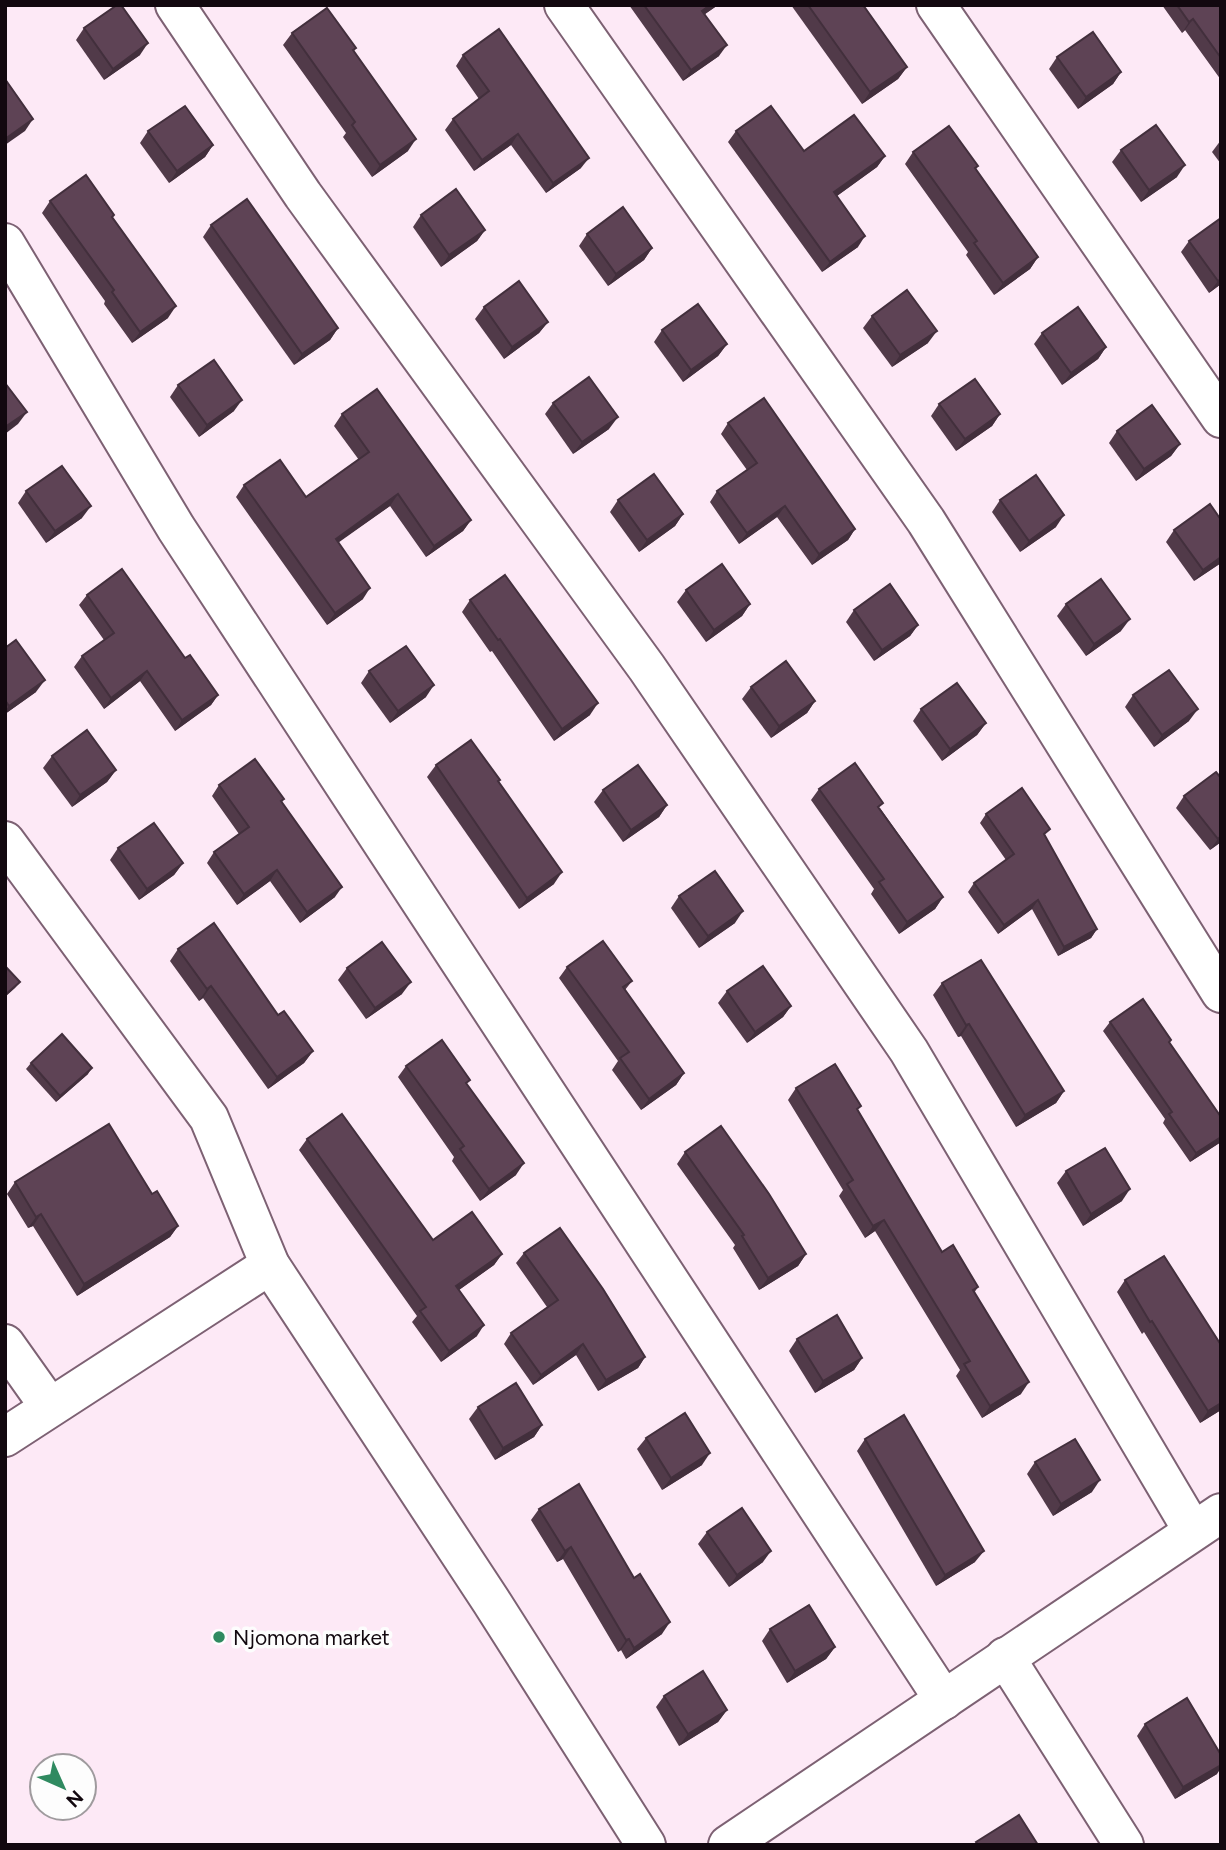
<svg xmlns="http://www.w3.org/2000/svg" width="1226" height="1850" font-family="Figtree,sans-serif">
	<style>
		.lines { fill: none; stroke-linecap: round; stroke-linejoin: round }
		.minor-casing { stroke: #7d6173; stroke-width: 42 }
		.minor { stroke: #fff; stroke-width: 38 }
		.wall { fill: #513a49 }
		.shaded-wall { fill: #422f3c }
		.building { fill: #5e4355; stroke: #422f3c; stroke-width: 2 }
		.poi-dot { fill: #2f8a60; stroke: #fdfdfd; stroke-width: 2.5 }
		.labels { text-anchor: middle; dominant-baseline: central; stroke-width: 7; stroke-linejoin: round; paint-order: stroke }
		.poi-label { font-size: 21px; fill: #12080f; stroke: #fdfdfd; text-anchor: start }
	</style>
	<rect width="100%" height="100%" fill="#fde9f6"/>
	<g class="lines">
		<g class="minor-casing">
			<g id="minor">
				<polyline points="175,5 303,195 647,668 909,1051 1193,1531"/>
				<polyline points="564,5 926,521 1221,993"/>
				<polyline points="936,5 1221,418"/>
				<polyline points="5,243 176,528 944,1700"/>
				<polyline points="5,841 209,1118 270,1265 491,1601 646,1845"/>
				<polyline points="5,1344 49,1406"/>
				<polyline points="5,1437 270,1265"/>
				<polyline points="1005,1657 1124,1845"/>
				<polyline points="728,1845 1221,1513"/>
			</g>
		</g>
		<use href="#minor" class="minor"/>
	</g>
	<g class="wall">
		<polygon points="629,5 718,5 705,14 719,56 683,81"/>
		<polygon points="791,5 863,5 907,67 898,79 862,104"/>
		<polygon points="1162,5 1221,5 1221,80 1185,30 1182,33"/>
		<polygon points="84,28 140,55 104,80 76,40"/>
		<polygon points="292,33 356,48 354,51 408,151 372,177 343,137 346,133 283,45"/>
		<polygon points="463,55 581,168 546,193 511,145 474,171 445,130 453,119 479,99 456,66"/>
		<polygon points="1057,57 1121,72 1113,84 1078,109 1049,69"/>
		<polygon points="148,131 213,145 205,157 169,183 140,143"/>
		<polygon points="736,131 804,151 885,156 877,167 837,196 858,247 822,272 728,142"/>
		<polygon points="1221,140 1221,164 1212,152"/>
		<polygon points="1121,150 1177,177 1141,202 1112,162"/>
		<polygon points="913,152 978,166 976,169 1038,257 1030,269 994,295 966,255 968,252 905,164"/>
		<polygon points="50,201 113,218 168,318 132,343 104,304 105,301 42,213"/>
		<polygon points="421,215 485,230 477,241 441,267 413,227"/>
		<polygon points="211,225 338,328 330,340 294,365 203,237"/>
		<polygon points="587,234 652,248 644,260 608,286 579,246"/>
		<polygon points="1189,241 1221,284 1209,293 1181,252"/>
		<polygon points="484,307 548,322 539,333 504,359 475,319"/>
		<polygon points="872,316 928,343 892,367 863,328"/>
		<polygon points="662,330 727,344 718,356 683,382 654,342"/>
		<polygon points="1042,333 1106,347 1098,359 1062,385 1034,344"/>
		<polygon points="178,385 234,411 199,437 170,397"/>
		<polygon points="553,403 609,429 573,454 545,414"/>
		<polygon points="939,404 1000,414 992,426 956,451 931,416"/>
		<polygon points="342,414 471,520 463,531 426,557 390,506 338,542 363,599 327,625 236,497 244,485 306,497 359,460 334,426"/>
		<polygon points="728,423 855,529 848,540 812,565 777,517 739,544 710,502 717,491 747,470 721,434"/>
		<polygon points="1117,431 1180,444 1171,456 1136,481 1109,443"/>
		<polygon points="26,491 82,518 46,543 18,503"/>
		<polygon points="618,500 683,514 675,526 639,552 610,512"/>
		<polygon points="1000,500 1056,527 1020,552 992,512"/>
		<polygon points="1174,530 1221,563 1194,581 1166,542"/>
		<polygon points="686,590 750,604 742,616 706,642 677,602"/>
		<polygon points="87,595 185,658 218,695 211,705 175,731 140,681 104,709 74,667 82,656 104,640 79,605"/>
		<polygon points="470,600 590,715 554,741 492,651 490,652 462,612"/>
		<polygon points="1066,604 1121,631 1086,656 1057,616"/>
		<polygon points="854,610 918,625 910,636 874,661 846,622"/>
		<polygon points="5,648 36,692 5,714"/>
		<polygon points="369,671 426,697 390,723 361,683"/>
		<polygon points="751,687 815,701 807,713 771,738 742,699"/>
		<polygon points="1133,695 1189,721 1154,747 1125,707"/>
		<polygon points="921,709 986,723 977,735 942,761 913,721"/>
		<polygon points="52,756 116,770 107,782 72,807 43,768"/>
		<polygon points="436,765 498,782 554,884 519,909 427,777"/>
		<polygon points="219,785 284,799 282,802 335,897 300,923 270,881 237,905 207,863 214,852 239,834 212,796"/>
		<polygon points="819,789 880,808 943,897 935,909 899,934 871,894 874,889 811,800"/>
		<polygon points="603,790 667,805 659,817 623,842 594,802"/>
		<polygon points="1184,796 1221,842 1210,850 1176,808"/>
		<polygon points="986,814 1045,837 1097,929 1091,938 1058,956 1032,909 998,934 968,892 974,883 1006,860 980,823"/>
		<polygon points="118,848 183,863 174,875 139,900 110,860"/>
		<polygon points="679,896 735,923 699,948 671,908"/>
		<polygon points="178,949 313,1051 304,1063 268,1089 203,998 199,1001 170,961"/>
		<polygon points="567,967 632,981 625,990 684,1073 676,1085 641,1110 612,1070 618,1061 559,978"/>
		<polygon points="347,968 402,994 366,1019 338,980"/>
		<polygon points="942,983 1064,1091 1056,1103 1016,1127 961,1036 958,1037 933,995"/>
		<polygon points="727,991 791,1006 783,1017 747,1043 718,1003"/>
		<polygon points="1110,1022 1171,1040 1169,1043 1221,1142 1190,1162 1163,1123 1165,1119 1103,1031"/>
		<polygon points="31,1063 88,1074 56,1102 26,1069"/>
		<polygon points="406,1066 467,1084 516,1175 480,1201 452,1161 454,1157 398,1077"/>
		<polygon points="796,1088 858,1111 942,1252 978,1287 974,1293 1021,1394 982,1418 956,1376 960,1370 875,1231 865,1238 839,1196 843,1190 788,1100"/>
		<polygon points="307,1139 433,1240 502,1254 494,1265 459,1290 477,1336 441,1362 412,1322 417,1316 299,1150"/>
		<polygon points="685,1152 806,1254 798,1266 759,1290 733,1248 735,1245 677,1164"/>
		<polygon points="1066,1171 1122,1201 1083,1226 1057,1183"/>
		<polygon points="15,1182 152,1194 178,1226 170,1237 77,1296 33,1226 28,1228 7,1194"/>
		<polygon points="524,1253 645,1357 638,1368 598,1391 576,1355 533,1385 504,1344 511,1333 547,1307 516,1263"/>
		<polygon points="1125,1280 1221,1410 1200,1423 1144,1332 1142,1334 1117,1292"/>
		<polygon points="797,1339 862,1358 854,1370 815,1393 789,1351"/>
		<polygon points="478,1407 542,1425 534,1437 495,1460 469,1419"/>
		<polygon points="646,1438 702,1465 662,1490 637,1449"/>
		<polygon points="865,1439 975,1562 936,1586 857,1451"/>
		<polygon points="1035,1462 1092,1492 1053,1516 1027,1474"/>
		<polygon points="539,1509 634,1578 662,1634 626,1659 621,1650 618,1652 563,1559 557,1562 531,1520"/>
		<polygon points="707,1532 763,1562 729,1587 698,1544"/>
		<polygon points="770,1629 835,1647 826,1659 787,1683 762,1641"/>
		<polygon points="664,1696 727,1710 718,1722 679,1746 656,1707"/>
		<polygon points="1145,1724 1217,1774 1175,1799 1137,1736"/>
	</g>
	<g class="shaded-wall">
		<polygon points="710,5 718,5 695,21 702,11"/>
		<polygon points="1193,19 1185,30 1182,33 1189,22"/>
		<polygon points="148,43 140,55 104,80 113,69"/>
		<polygon points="727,45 719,56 683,81 691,70"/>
		<polygon points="907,67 898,79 862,104 870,92"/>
		<polygon points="1121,72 1113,84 1078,109 1086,97"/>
		<polygon points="33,119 25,131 5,145 5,139"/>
		<polygon points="518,134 511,145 474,171 482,160"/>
		<polygon points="416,139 408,151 372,177 380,165"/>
		<polygon points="213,145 205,157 169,183 177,171"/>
		<polygon points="885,156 877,167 827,203 834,192"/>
		<polygon points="589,158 581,168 546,193 553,183"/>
		<polygon points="1185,165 1177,177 1141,202 1149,190"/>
		<polygon points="485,230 477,241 441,267 449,255"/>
		<polygon points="865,236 858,247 822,272 830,262"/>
		<polygon points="652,248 644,260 608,286 616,274"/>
		<polygon points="1038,257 1030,269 994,295 1003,283"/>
		<polygon points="1221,279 1221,284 1209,293 1218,281"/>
		<polygon points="176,306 168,318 132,343 140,332"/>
		<polygon points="548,322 539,333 504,359 512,347"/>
		<polygon points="338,328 330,340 294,365 302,354"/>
		<polygon points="937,331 928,343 892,367 900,355"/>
		<polygon points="727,344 718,356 683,382 691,370"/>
		<polygon points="1106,347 1098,359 1062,385 1071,373"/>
		<polygon points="242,400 234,411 199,437 207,425"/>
		<polygon points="27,412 18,424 5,434 5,427"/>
		<polygon points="1000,414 992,426 956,451 965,439"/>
		<polygon points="618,417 609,429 573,454 582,442"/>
		<polygon points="1180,444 1171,456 1136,481 1144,469"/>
		<polygon points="398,494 390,506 328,550 336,539"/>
		<polygon points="91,506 82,518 46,543 55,531"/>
		<polygon points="785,506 777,517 739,544 747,533"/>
		<polygon points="683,514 675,526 639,552 647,540"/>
		<polygon points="1064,515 1056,527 1020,552 1029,541"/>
		<polygon points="471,520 463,531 426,557 434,546"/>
		<polygon points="855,529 848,540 812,565 819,554"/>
		<polygon points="1221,557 1221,563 1194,581 1203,570"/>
		<polygon points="370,588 363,599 327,625 335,613"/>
		<polygon points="750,604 742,616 706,642 714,630"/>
		<polygon points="1130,619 1121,631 1086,656 1094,644"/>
		<polygon points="918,625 910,636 874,661 882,650"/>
		<polygon points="147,671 140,681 104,709 111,698"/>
		<polygon points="45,680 36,692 5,714 5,711 9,706"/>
		<polygon points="434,685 426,697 390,723 398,711"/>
		<polygon points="218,695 211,705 175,731 182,720"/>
		<polygon points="815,701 807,713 771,738 779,726"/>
		<polygon points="598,703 590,715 554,741 562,729"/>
		<polygon points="1198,709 1189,721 1154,747 1162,735"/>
		<polygon points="986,723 977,735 942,761 950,749"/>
		<polygon points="116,770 107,782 72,807 80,795"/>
		<polygon points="667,805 659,817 623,842 631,830"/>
		<polygon points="1221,836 1221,842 1210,850 1218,839"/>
		<polygon points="183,863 174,875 139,900 147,889"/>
		<polygon points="277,870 270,881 237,905 244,894"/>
		<polygon points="562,872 554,884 519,909 527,898"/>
		<polygon points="342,887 335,897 300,923 307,912"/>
		<polygon points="943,897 935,909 899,934 907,922"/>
		<polygon points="1038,900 1032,909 998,934 1004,925"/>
		<polygon points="743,911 735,923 699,948 708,936"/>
		<polygon points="1097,929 1091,938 1058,956 1064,947"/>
		<polygon points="20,982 15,988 5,997 5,995"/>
		<polygon points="411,982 402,994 366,1019 375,1008"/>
		<polygon points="211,986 203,998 199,1001 207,989"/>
		<polygon points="791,1006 783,1017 747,1043 755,1032"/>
		<polygon points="969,1024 961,1036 958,1037 966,1025"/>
		<polygon points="313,1051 304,1063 268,1089 277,1077"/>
		<polygon points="92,1068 88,1074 56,1102 60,1096"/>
		<polygon points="684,1073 676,1085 641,1110 649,1099"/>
		<polygon points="1064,1091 1056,1103 1016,1127 1025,1115"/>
		<polygon points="1221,1137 1221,1142 1190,1162 1196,1153"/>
		<polygon points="524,1163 516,1175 480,1201 489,1189"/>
		<polygon points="1130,1189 1122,1201 1083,1226 1091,1214"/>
		<polygon points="41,1214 33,1226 28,1228 36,1217"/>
		<polygon points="884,1220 875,1231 865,1238 873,1226"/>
		<polygon points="178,1226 170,1237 77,1296 84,1284"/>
		<polygon points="502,1254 494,1265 449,1297 456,1286"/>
		<polygon points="806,1254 798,1266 759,1290 768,1278"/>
		<polygon points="484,1325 477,1336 441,1362 449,1351"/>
		<polygon points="583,1344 576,1355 533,1385 541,1375"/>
		<polygon points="645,1357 638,1368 598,1391 606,1380"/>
		<polygon points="862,1358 854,1370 815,1393 823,1381"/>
		<polygon points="1029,1382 1021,1394 982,1418 990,1406"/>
		<polygon points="1221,1403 1221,1410 1200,1423 1208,1411"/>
		<polygon points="542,1425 534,1437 495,1460 503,1448"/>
		<polygon points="710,1453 702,1465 662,1490 671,1478"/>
		<polygon points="1100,1480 1092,1492 1053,1516 1061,1504"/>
		<polygon points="571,1547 563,1559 557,1562 565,1551"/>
		<polygon points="771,1551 763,1562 729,1587 737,1575"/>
		<polygon points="984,1551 975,1562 936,1586 945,1575"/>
		<polygon points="670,1622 662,1634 626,1659 634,1648"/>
		<polygon points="629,1639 621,1650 618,1652 626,1640"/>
		<polygon points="835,1647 826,1659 787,1683 795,1671"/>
		<polygon points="727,1710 718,1722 679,1746 688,1734"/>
		<polygon points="1221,1765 1221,1768 1217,1774 1175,1799 1183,1787"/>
	</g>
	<g class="building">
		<polygon points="117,5 121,5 148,43 113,69 84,28"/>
		<polygon points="644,5 710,5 702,11 727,45 691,70"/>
		<polygon points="808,5 863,5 907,67 870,92"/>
		<polygon points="1177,5 1221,5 1221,58 1193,19 1189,22"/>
		<polygon points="327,8 356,48 353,50 416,139 380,165 352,125 355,122 292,33"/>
		<polygon points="499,29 589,158 553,183 518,134 482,160 453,119 489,91 463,55"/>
		<polygon points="1093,32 1121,72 1086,97 1057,57"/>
		<polygon points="5,79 33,119 5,139"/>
		<polygon points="185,106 213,145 177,171 148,131"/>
		<polygon points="771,106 804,151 854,115 885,156 834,192 865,236 830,262 736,131"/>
		<polygon points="1156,125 1185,165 1149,190 1121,150"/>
		<polygon points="949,126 978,166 975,168 1038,257 1003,283 974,243 977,241 913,152"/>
		<polygon points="86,175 114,215 112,217 176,306 140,332 112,292 114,290 50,201"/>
		<polygon points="456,189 485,230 449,255 421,215"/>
		<polygon points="247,199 338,328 302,354 211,225"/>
		<polygon points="623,207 652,248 616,274 587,234"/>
		<polygon points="1221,218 1221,279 1218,281 1189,241"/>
		<polygon points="519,281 548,322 512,347 484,307"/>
		<polygon points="907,290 937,331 900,355 872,316"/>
		<polygon points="698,304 727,344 691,370 662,330"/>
		<polygon points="1078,307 1106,347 1071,373 1042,333"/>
		<polygon points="214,360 242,400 207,425 178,385"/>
		<polygon points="589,377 618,417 582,442 553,403"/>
		<polygon points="975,379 1000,414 965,439 939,404"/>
		<polygon points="5,383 27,412 5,427"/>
		<polygon points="377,389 471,520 434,546 398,494 336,539 370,588 335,613 244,485 280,460 306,497 369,452 342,414"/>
		<polygon points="764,398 855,529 819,554 785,506 747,533 717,491 757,463 728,423"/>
		<polygon points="1152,405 1180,444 1144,469 1117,431"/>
		<polygon points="62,466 91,506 55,531 26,491"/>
		<polygon points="654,474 683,514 647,540 618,500"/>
		<polygon points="1036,475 1064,515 1029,541 1000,500"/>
		<polygon points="1210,504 1221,520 1221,557 1203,570 1174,530"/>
		<polygon points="722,564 750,604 714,630 686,590"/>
		<polygon points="122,569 185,658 190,655 218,695 182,720 147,671 111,698 82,656 114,633 87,595"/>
		<polygon points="505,575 598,703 562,729 500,639 498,640 470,600"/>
		<polygon points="1101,579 1130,619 1094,644 1066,604"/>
		<polygon points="890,584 918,625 882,650 854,610"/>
		<polygon points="16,640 45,680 9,706 5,700 5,648"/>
		<polygon points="406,646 434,685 398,711 369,671"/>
		<polygon points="786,661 815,701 779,726 751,687"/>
		<polygon points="1169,670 1198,709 1162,735 1133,695"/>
		<polygon points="957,683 986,723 950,749 921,709"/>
		<polygon points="87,730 116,770 80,795 52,756"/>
		<polygon points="471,740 500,780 498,781 562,872 527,898 436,765"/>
		<polygon points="255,759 284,799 281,801 342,887 307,912 277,870 244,894 214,852 249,827 219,785"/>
		<polygon points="855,763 883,803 878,807 943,897 907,922 879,882 884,879 819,789"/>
		<polygon points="638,765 667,805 631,830 603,790"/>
		<polygon points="1216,772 1221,778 1221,836 1218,839 1184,796"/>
		<polygon points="1022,788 1050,829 1044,834 1097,929 1064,947 1038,900 1004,925 974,883 1014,854 986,814"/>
		<polygon points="154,823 183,863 147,889 118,848"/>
		<polygon points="715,871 743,911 708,936 679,896"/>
		<polygon points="214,923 278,1015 284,1011 313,1051 277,1077 211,986 207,989 178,949"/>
		<polygon points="603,941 632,981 623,987 684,1073 649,1099 620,1058 629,1052 567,967"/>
		<polygon points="382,942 411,982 375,1008 347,968"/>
		<polygon points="981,960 1064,1091 1025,1115 969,1024 966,1025 942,983"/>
		<polygon points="5,966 20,982 5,995"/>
		<polygon points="763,966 791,1006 755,1032 727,991"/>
		<polygon points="1143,999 1171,1040 1169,1042 1221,1117 1221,1137 1196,1153 1169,1114 1172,1112 1110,1022"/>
		<polygon points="62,1034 92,1068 60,1096 31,1063"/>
		<polygon points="442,1040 470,1080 466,1083 524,1163 489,1189 460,1149 464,1146 406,1066"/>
		<polygon points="835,1064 861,1106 857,1109 942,1252 953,1245 978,1287 973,1290 1029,1382 990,1406 964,1364 970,1361 884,1220 873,1226 847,1184 853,1180 796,1088"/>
		<polygon points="342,1114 433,1240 472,1212 502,1254 456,1286 484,1325 449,1351 420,1311 426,1307 307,1139"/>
		<polygon points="109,1124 152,1194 157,1191 178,1226 84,1284 41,1214 36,1217 15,1182"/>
		<polygon points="721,1126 769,1194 806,1254 768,1278 742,1236 744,1235 685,1152"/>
		<polygon points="1105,1148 1130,1189 1091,1214 1066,1171"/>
		<polygon points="560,1228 603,1289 645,1357 606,1380 583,1344 541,1375 511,1333 558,1300 524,1253"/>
		<polygon points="1164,1256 1221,1345 1221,1403 1208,1411 1152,1321 1150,1322 1125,1280"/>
		<polygon points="837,1315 862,1358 823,1381 797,1339"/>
		<polygon points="516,1383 542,1425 503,1448 478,1407"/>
		<polygon points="685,1413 710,1453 671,1478 646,1438"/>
		<polygon points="904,1415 984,1551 945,1575 865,1439"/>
		<polygon points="1075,1439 1100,1480 1061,1504 1035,1462"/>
		<polygon points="579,1484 634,1578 640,1574 670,1622 634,1648 629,1639 626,1640 571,1547 565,1551 539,1509"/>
		<polygon points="742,1508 771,1551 737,1575 707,1532"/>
		<polygon points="809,1605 835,1647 795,1671 770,1629"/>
		<polygon points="703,1671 727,1710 688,1734 664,1696"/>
		<polygon points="1187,1698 1221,1755 1221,1765 1183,1787 1145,1724"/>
		<polygon points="1019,1815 1038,1845 978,1845 976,1842"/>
	</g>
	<circle class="poi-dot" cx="219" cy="1637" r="7"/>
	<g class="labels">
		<g class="poi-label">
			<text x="233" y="1637">Njomona market</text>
		</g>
	</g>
	<rect width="1226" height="1850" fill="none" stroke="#12080f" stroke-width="14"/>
	<g transform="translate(63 1787) rotate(135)"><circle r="33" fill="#fdfdfd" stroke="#9f9b9e" stroke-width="2"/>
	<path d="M0-5L12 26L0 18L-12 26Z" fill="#2f8a60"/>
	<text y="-10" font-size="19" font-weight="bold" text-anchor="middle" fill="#12080f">N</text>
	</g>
</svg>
